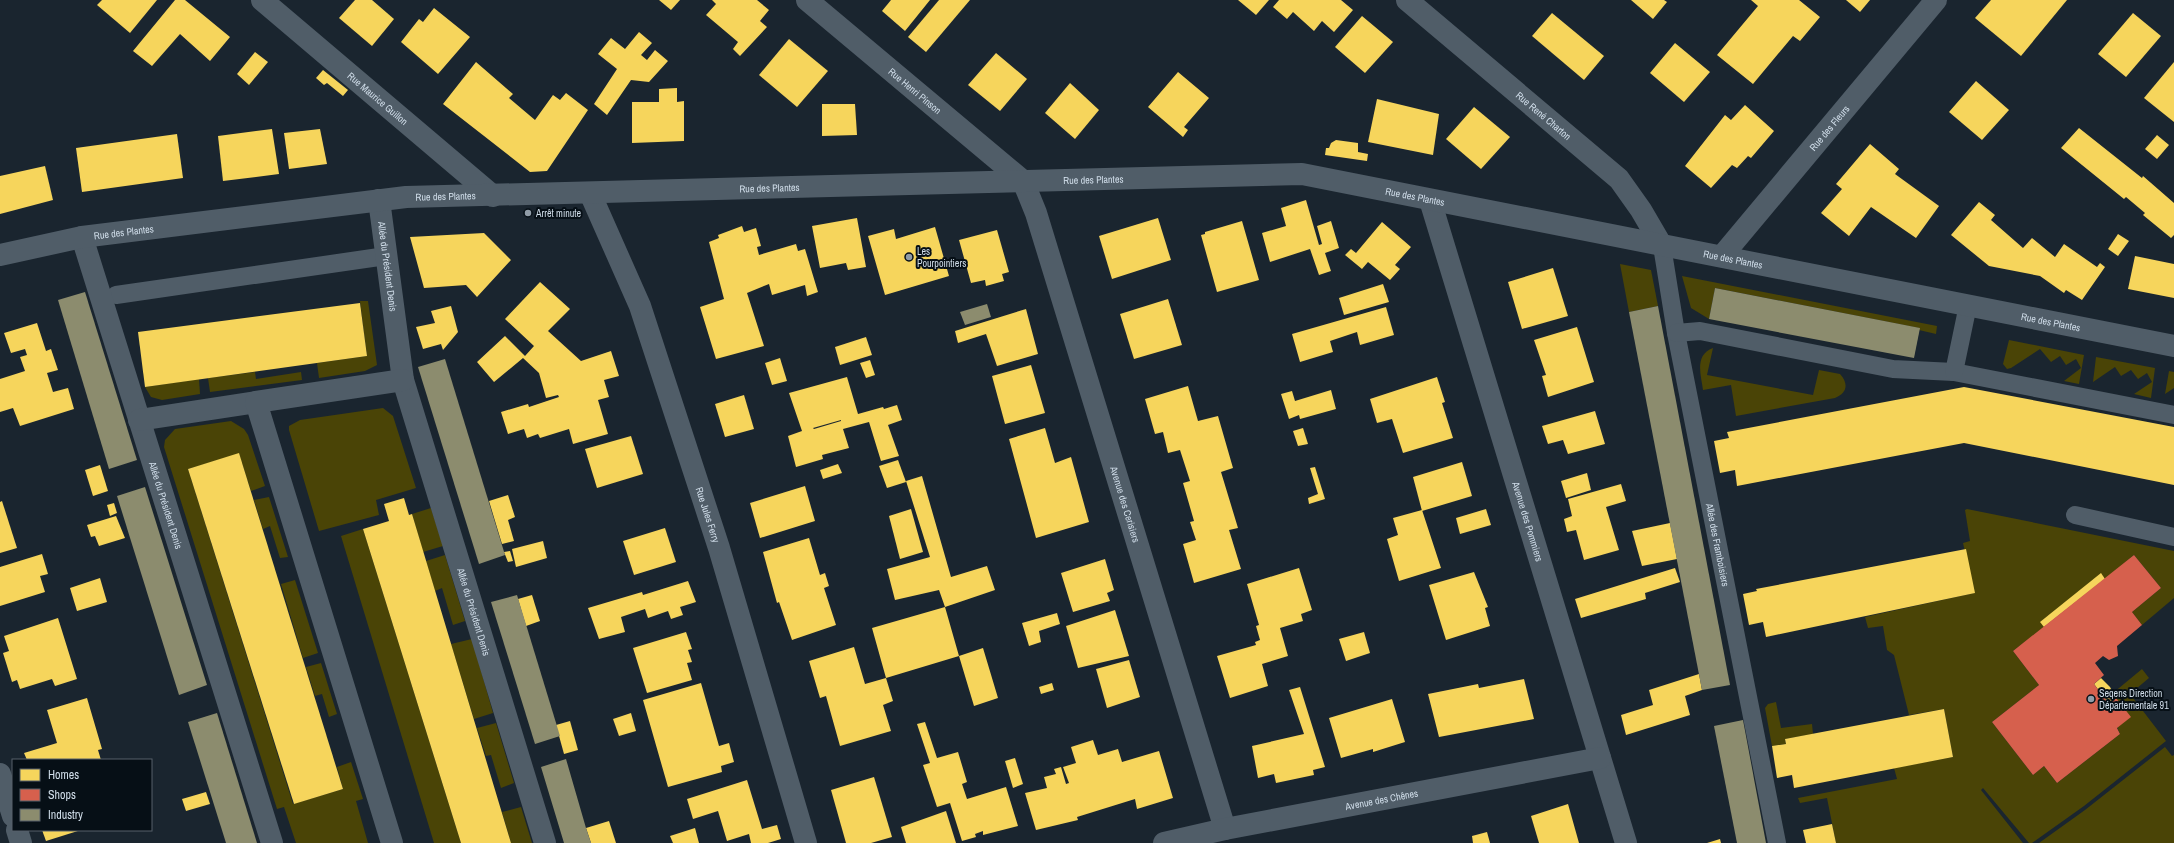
<svg xmlns="http://www.w3.org/2000/svg" width="2174" height="843" font-family="'Archivo Narrow',sans-serif">
	<style>
		.green { fill: #4a4406 }
		.homes { fill: #f6d55c; fill-rule: evenodd }
		.shops { fill: #d6604d }
		.industry { fill: #8c8c6e }
		.lines { fill: none; stroke-linecap: round; stroke-linejoin: round }
		.lane { stroke: #505d68; stroke-width: 18 }
		.street { stroke: #505d68; stroke-width: 22 }
		.poi-dot { fill: #909ca7; stroke: #060f16; stroke-width: 1.5 }
		.labels { text-anchor: middle; dominant-baseline: central; stroke-width: 4; stroke-linejoin: round; paint-order: stroke }
		.street-label { font-size: 10px; fill: #cfdce8; stroke: #060f16 }
		.poi-label { font-size: 10px; fill: #cfdce8; stroke: #060f16; text-anchor: start }
	</style>
	<rect width="100%" height="100%" fill="#1a252f"/>
	<g class="green">
		<polygon points="1620,264 1651,270 1658,306 1629,312"/>
		<polygon points="1682,276 1937,326 1936,334 1919,330 1919,328 1715,288 1709,319 1691,308"/>
		<polygon points="360,301 368,301 377,365 365,371 319,378 317,363 367,356"/>
		<polygon points="2009,340 2084,355 2079,384 2064,381 2081,368 2076,359 2066,365 2060,356 2051,362 2040,349 2011,368 2007,369 2003,364"/>
		<path d="M1713 348 1707 375 1813 395 1819 370 1840 374C1849 384 1847 393 1835 398L1736 416 1731 385 1703 390C1701 375 1694 355 1713 348Z"/>
		<polygon points="2096,357 2155,368 2151,398 2134,394 2152,382 2147,373 2138,379 2131,370 2121,376 2115,367 2093,382"/>
		<polygon points="2169,371 2174,372 2174,388 2165,394"/>
		<polygon points="255,372 256,379 301,372 302,380 210,392 208,378"/>
		<polygon points="199,379 200,394 162,400 151,397 145,387"/>
		<polygon points="383,408 393,416 416,488 376,500 379,515 319,531 289,430 289,426 300,420"/>
		<polygon points="231,421 244,429 248,435 265,486 251,491 239,454 188,469 293,804 343,789 337,767 351,762 363,799 356,801 368,843 296,843 284,807 277,809 164,447 165,440 175,429"/>
		<polygon points="269,497 288,557 280,558 270,526 263,529 254,500"/>
		<polygon points="431,508 443,546 423,552 412,514"/>
		<path d="M1967 509 2174 551V598L2142 625 2132 612 2161 588 2134 555 2105 579 2101 574 2044 627 2013 651 2039 685 1992 722 2033 775 2044 766 2057 783 2120 734C2113 721 2119 706 2113 693L2142 669 2149 678 2130 694 2166 741 2084 806 2032 843H2029L1983 788 1981 790 2023 843H1836L1827 798 1800 803 1798 798 1897 779 1894 768 1953 757 1944 709 1909 715 1894 655 1887 650 1883 626 1868 628 1865 617 1974 593 1963 543 1970 541 1965 510Z"/>
		<polygon points="363,529 461,843 434,843 341,536"/>
		<polygon points="445,555 465,621 453,625 442,588 435,591 426,561"/>
		<polygon points="295,580 318,653 303,658 281,584"/>
		<polygon points="472,639 493,713 474,719 451,644"/>
		<polygon points="321,663 337,714 329,717 322,694 315,696 306,667"/>
		<polygon points="1776,702 1781,728 1812,724 1813,734 1785,739 1786,744 1772,746 1765,708 1768,704"/>
		<polygon points="496,723 514,783 501,788 491,755 486,756 477,728"/>
		<polygon points="2165,747 2172,756 2174,755 2174,843 2039,843 2085,810"/>
		<polygon points="521,807 532,843 511,843 502,812"/>
	</g>
	<g class="homes">
		<polygon points="102,0 157,0 130,33 97,5"/>
		<polygon points="175,0 185,0 230,37 210,61 180,34 152,66 133,51"/>
		<polygon points="355,0 372,0 394,19 372,46 339,18"/>
		<polygon points="659,0 680,0 671,10"/>
		<polygon points="712,0 757,0 769,10 760,21 767,27 740,56 733,49 738,42 706,15 716,4"/>
		<polygon points="891,0 930,0 905,31 882,11"/>
		<polygon points="939,0 970,0 926,52 908,37"/>
		<polygon points="1238,0 1269,0 1256,15"/>
		<polygon points="1279,0 1341,0 1353,10 1334,32 1322,21 1314,31 1293,12 1287,19 1273,7"/>
		<polygon points="1631,0 1664,0 1667,2 1653,19"/>
		<polygon points="1751,0 1799,0 1820,17 1800,41 1793,36 1753,84 1717,55 1758,6"/>
		<polygon points="1846,0 1870,0 1860,12"/>
		<polygon points="1991,0 2067,0 2021,56 1975,18"/>
		<polygon points="434,8 470,37 438,74 401,42 419,19 423,22"/>
		<polygon points="1552,13 1604,56 1584,80 1532,36"/>
		<polygon points="2133,13 2161,36 2126,77 2098,54"/>
		<polygon points="1362,16 1393,42 1365,73 1335,47"/>
		<polygon points="639,32 652,43 641,55 647,60 655,50 668,61 649,82 631,80 607,115 594,104 617,69 598,54 611,38 625,49"/>
		<polygon points="789,39 828,71 797,107 759,75"/>
		<polygon points="1675,43 1710,72 1684,102 1650,73"/>
		<polygon points="255,52 268,62 249,85 237,74"/>
		<polygon points="996,53 1027,79 1000,111 968,85"/>
		<polygon points="476,62 513,94 509,98 535,120 553,95 560,100 566,93 588,110 547,171 530,172 443,104"/>
		<polygon points="2174,62 2174,122 2144,98"/>
		<polygon points="323,70 348,90 343,96 327,83 324,85 316,78"/>
		<polygon points="1178,72 1209,98 1184,127 1188,130 1183,137 1148,107"/>
		<polygon points="1976,81 2009,110 1982,140 1949,112"/>
		<polygon points="1070,83 1099,110 1075,139 1045,113"/>
		<polygon points="677,88 677,102 684,101 684,141 632,143 632,102 659,102 659,89"/>
		<polygon points="1377,99 1439,114 1433,155 1368,142"/>
		<polygon points="822,104 855,104 857,135 822,136"/>
		<polygon points="1745,105 1774,131 1751,158 1748,156 1737,168 1732,165 1711,188 1685,166 1725,115 1731,120"/>
		<polygon points="1474,107 1510,137 1481,169 1446,139"/>
		<polygon points="2079,128 2142,178 2143,176 2174,203 2174,235 2171,238 2143,215 2145,213 2126,197 2124,199 2061,148"/>
		<polygon points="272,129 279,174 223,181 218,136"/>
		<polygon points="320,129 327,164 289,169 284,133"/>
		<polygon points="177,134 183,178 82,192 76,148"/>
		<polygon points="2157,135 2169,145 2157,159 2145,149"/>
		<polygon points="1336,140 1358,143 1358,152 1368,154 1367,161 1325,155 1326,148 1329,148 1331,143"/>
		<polygon points="1870,144 1899,169 1895,174 1939,206 1916,238 1871,207 1849,236 1821,213 1842,189 1836,184"/>
		<polygon points="45,166 53,200 0,214 0,176"/>
		<polygon points="1306,200 1319,245 1322,244 1317,226 1331,221 1339,248 1325,253 1331,271 1319,275 1310,249 1270,262 1262,233 1286,226 1281,208"/>
		<polygon points="1979,202 1995,215 1991,220 2023,248 2032,238 2055,257 2064,244 2097,267 2100,263 2105,267 2082,300 2066,290 2064,293 2040,276 1989,266 1951,235"/>
		<polygon points="857,218 866,267 848,270 846,263 820,268 812,226"/>
		<polygon points="1158,218 1171,260 1112,279 1099,236"/>
		<polygon points="1242,221 1259,280 1217,292 1201,235 1205,234 1205,232"/>
		<polygon points="1382,222 1411,247 1395,265 1400,269 1390,280 1368,262 1362,269 1345,255 1351,249 1356,253"/>
		<polygon points="742,226 744,232 756,228 761,246 757,247 759,255 796,244 798,251 805,249 818,292 807,296 805,285 772,295 769,284 747,293 764,346 716,359 700,307 724,299 709,242 719,238 718,235"/>
		<polygon points="935,227 949,276 885,295 868,236 894,229 896,239"/>
		<polygon points="997,230 1009,272 1002,274 1004,281 986,286 985,280 971,283 959,240"/>
		<polygon points="484,233 511,260 477,297 466,285 424,288 410,237"/>
		<polygon points="2118,234 2129,241 2118,256 2108,249"/>
		<polygon points="2135,256 2174,264 2174,298 2128,289"/>
		<polygon points="1553,268 1568,316 1522,329 1508,282"/>
		<polygon points="540,282 570,309 548,331 581,361 611,351 619,376 604,380 609,397 598,400 608,434 573,444 569,429 540,438 538,434 527,438 524,429 508,434 501,412 528,404 529,407 559,397 558,395 546,398 539,373 523,358 494,382 477,362 505,336 525,356 534,346 505,319"/>
		<polygon points="1383,284 1389,302 1344,315 1339,298"/>
		<polygon points="1168,299 1182,345 1134,359 1120,314"/>
		<polygon points="360,303 367,356 145,387 138,332"/>
		<polygon points="451,306 458,332 443,350 441,344 423,349 416,327 435,323 431,311"/>
		<polygon points="1386,307 1394,335 1360,345 1357,332 1330,341 1333,352 1300,362 1292,334"/>
		<polygon points="1026,309 1038,354 997,366 986,334 958,343 955,331"/>
		<polygon points="37,323 46,351 51,349 58,370 47,373 53,392 68,388 74,409 20,426 13,408 0,412 0,379 25,371 20,357 27,355 25,349 11,353 4,333"/>
		<polygon points="1577,327 1594,382 1548,397 1542,376 1546,375 1534,340"/>
		<polygon points="866,337 872,355 840,365 835,347"/>
		<polygon points="780,358 787,381 772,385 765,363"/>
		<polygon points="870,360 875,375 866,378 860,363"/>
		<polygon points="1031,365 1045,413 1005,424 992,376"/>
		<path d="M847 377 858 414 883 407 884 409 897 405 902 420 888 425 899 456 881 461 869 422 843 429 849 448 822 455 823 459 796 467 788 436 802 431 789 393ZM841 420V421L814 429 813 428Z"/>
		<polygon points="1437,377 1445,402 1442,403 1453,438 1403,453 1392,419 1377,423 1370,399"/>
		<polygon points="1188,386 1198,421 1218,416 1233,468 1221,472 1238,528 1229,530 1241,569 1194,583 1183,544 1196,540 1190,522 1194,521 1183,483 1190,481 1180,450 1168,453 1163,432 1155,434 1145,399"/>
		<polygon points="1964,387 2174,427 2174,485 1964,443 1737,486 1735,470 1720,473 1714,441 1729,438 1727,432"/>
		<polygon points="1331,390 1336,409 1300,419 1299,415 1289,419 1281,394 1292,391 1295,401"/>
		<polygon points="744,395 754,429 725,437 715,404"/>
		<polygon points="1595,411 1605,444 1568,454 1563,440 1548,444 1542,426"/>
		<polygon points="1045,428 1055,463 1071,457 1089,522 1036,538 1009,439"/>
		<polygon points="1303,428 1308,444 1298,446 1293,431"/>
		<polygon points="631,436 643,474 597,488 585,449"/>
		<polygon points="239,453 343,789 294,804 188,469"/>
		<polygon points="898,460 906,482 887,488 879,466"/>
		<polygon points="1462,462 1472,496 1422,511 1413,477"/>
		<polygon points="838,464 842,473 823,479 820,470"/>
		<polygon points="100,465 108,491 93,496 85,470"/>
		<polygon points="1315,467 1325,499 1309,504 1308,498 1318,494 1310,468"/>
		<polygon points="1587,473 1591,490 1566,498 1561,481"/>
		<polygon points="922,476 951,577 987,566 995,590 945,607 939,590 895,600 887,569 930,557 906,481"/>
		<polygon points="1621,484 1626,501 1606,507 1619,550 1584,560 1576,530 1567,532 1564,519 1572,516 1568,499"/>
		<polygon points="805,486 815,521 760,538 750,503"/>
		<polygon points="508,495 515,517 508,520 514,541 502,544 489,501"/>
		<polygon points="404,498 409,515 412,514 511,843 461,843 363,529 389,521 384,504"/>
		<polygon points="2,501 17,548 0,553 0,502"/>
		<polygon points="114,503 117,513 110,516 107,505"/>
		<polygon points="911,509 923,552 900,559 889,516"/>
		<polygon points="1486,509 1491,525 1460,534 1456,518"/>
		<polygon points="1422,510 1441,568 1399,581 1387,539 1398,535 1393,518"/>
		<polygon points="116,516 125,538 99,546 95,536 91,537 87,525"/>
		<polygon points="1670,523 1677,559 1642,566 1632,531"/>
		<polygon points="665,528 676,562 634,575 623,541"/>
		<polygon points="809,538 820,575 825,573 829,586 824,588 836,625 792,640 779,602 777,603 763,552"/>
		<polygon points="543,541 547,558 516,567 512,549"/>
		<polygon points="1966,549 1975,593 1766,637 1763,622 1749,625 1743,594 1757,591 1756,589"/>
		<polygon points="510,551 513,561 508,562 504,552"/>
		<polygon points="42,554 48,574 40,576 45,592 0,606 0,567"/>
		<polygon points="1105,559 1114,590 1107,593 1110,601 1073,612 1061,573"/>
		<polygon points="1299,568 1312,610 1301,614 1303,621 1280,628 1288,656 1262,664 1268,686 1230,698 1217,656 1256,645 1255,642 1260,640 1256,626 1259,625 1247,584"/>
		<polygon points="1675,568 1680,582 1645,593 1646,599 1581,618 1575,599"/>
		<polygon points="1474,572 1488,607 1485,608 1490,626 1446,640 1429,585"/>
		<polygon points="2101,573 2105,579 2044,627 2040,622"/>
		<polygon points="100,578 107,602 77,611 70,588"/>
		<polygon points="688,581 696,602 680,607 683,615 671,619 668,611 648,618 645,609 621,617 625,632 599,639 588,608 642,592 643,595"/>
		<polygon points="532,595 540,621 526,626 518,599"/>
		<polygon points="945,607 959,656 983,648 998,698 974,706 959,656 886,678 872,628"/>
		<polygon points="1115,610 1129,656 1078,668 1066,626"/>
		<polygon points="1057,613 1060,624 1039,631 1041,642 1029,646 1022,623"/>
		<polygon points="58,618 77,679 55,686 52,679 20,689 17,680 12,682 3,653 9,651 4,636"/>
		<polygon points="686,632 692,649 688,650 692,662 687,663 692,680 647,693 633,648"/>
		<polygon points="1364,632 1370,653 1346,661 1339,639"/>
		<polygon points="854,647 865,684 886,678 893,701 883,705 891,731 840,746 826,696 820,698 809,661"/>
		<polygon points="1129,660 1140,697 1107,708 1096,669"/>
		<polygon points="1699,674 1702,690 1685,696 1690,715 1626,735 1621,715 1653,705 1649,690"/>
		<polygon points="2101,678 2110,687 2116,698 2108,703 2094,684"/>
		<polygon points="1524,679 1534,719 1439,737 1428,694 1478,684 1479,688"/>
		<polygon points="701,683 719,746 729,743 734,762 721,766 722,772 668,787 643,700"/>
		<polygon points="1052,683 1054,690 1041,694 1039,687"/>
		<polygon points="1300,687 1325,767 1313,770 1314,775 1276,783 1274,774 1258,778 1252,746 1304,734 1289,690"/>
		<polygon points="87,698 102,749 98,750 101,760 27,760 24,753 57,743 47,710"/>
		<polygon points="1392,699 1405,742 1373,752 1373,749 1341,758 1329,718"/>
		<polygon points="1944,709 1953,757 1794,788 1792,775 1777,778 1772,746 1786,744 1785,739"/>
		<polygon points="631,713 636,731 619,736 613,719"/>
		<polygon points="570,721 578,750 564,754 556,725"/>
		<polygon points="925,722 937,758 958,752 967,782 962,784 967,799 1006,787 1018,826 983,835 983,831 975,834 976,837 962,841 950,803 937,807 923,765 930,763 917,724"/>
		<polygon points="1093,740 1098,755 1118,749 1122,762 1159,751 1173,798 1137,809 1135,799 1077,817 1078,820 1036,830 1025,793 1047,788 1044,777 1056,774 1054,769 1061,767 1066,784 1069,783 1063,767 1076,763 1071,747"/>
		<polygon points="1015,758 1023,784 1013,788 1005,761"/>
		<polygon points="874,777 892,837 871,843 846,843 831,790"/>
		<polygon points="747,780 762,829 777,825 781,839 768,843 751,843 749,834 727,841 718,811 693,819 687,799"/>
		<polygon points="206,792 210,804 186,811 182,799"/>
		<polygon points="1568,804 1579,843 1539,843 1531,816"/>
		<polygon points="946,811 956,843 906,843 901,827"/>
		<polygon points="609,821 616,843 591,843 586,828"/>
		<polygon points="1832,824 1836,843 1806,843 1803,830"/>
		<polygon points="695,828 699,843 673,843 670,836"/>
		<polygon points="42,830 81,830 46,841"/>
		<polygon points="1487,832 1490,843 1473,843 1472,836"/>
		<polygon points="1720,839 1721,843 1707,843"/>
	</g>
	<polygon class="shops" points="2134,555 2161,588 2132,612 2142,625 2117,646 2118,656 2109,660 2103,656 2095,663 2104,675 2094,684 2108,703 2116,698 2131,717 2117,728 2120,734 2057,783 2044,766 2033,775 1992,722 2039,685 2013,651"/>
	<g class="industry">
		<polygon points="1715,288 1920,328 1914,358 1709,319"/>
		<polygon points="85,292 137,460 109,469 58,300"/>
		<polygon points="987,304 991,317 965,325 960,312"/>
		<polygon points="1658,306 1730,685 1702,690 1629,312"/>
		<polygon points="445,359 505,555 479,564 418,367"/>
		<polygon points="145,487 207,685 179,695 117,496"/>
		<polygon points="517,595 560,736 535,744 491,602"/>
		<polygon points="217,713 257,843 226,843 188,722"/>
		<polygon points="1743,720 1766,843 1737,843 1714,726"/>
		<polygon points="566,759 586,828 591,843 564,843 541,767"/>
	</g>
	<g class="lines">
		<g class="lane">
			<path id="s1" d="M1662 246 1676 333 1777 843"/>
			<polyline points="116,295 386,256"/>
			<polyline points="1676,333 1700,331 1893,369 1954,372 2174,415"/>
			<polyline points="1954,372 1968,305"/>
			<polyline points="2075,515 2174,537"/>
		</g>
		<g class="street">
			<path id="s2" d="M262 0 493 196"/>
			<path id="s3" d="M807 0 1023 181 1036 213 1225 829"/>
			<path id="s4" d="M1407 0 1619 179 1641 210 1662 246"/>
			<path id="s5" d="M590 193 640 306 719 548 806 843"/>
			<path id="s6" d="M379 200 403 380 545 843"/>
			<path id="s7" d="M1430 200 1626 843"/>
			<path id="s8" d="M82 237 272 843"/>
			<path id="s9" d="M0 255 82 237 406 197 1302 174 2174 346"/>
			<path id="s10" d="M1722 256 1936 0"/>
			<polyline points="139,420 256,402"/>
			<polyline points="0,774 13,816"/>
			<polyline points="17,830 21,843"/>
			<polyline points="392,843 256,402 403,380"/>
			<path id="s11" d="M1164 843 1225 829 1600 758"/>
		</g>
	</g>
	<g class="poi-dot">
		<circle cx="528" cy="213" r="4"/>
		<circle cx="909" cy="257" r="4"/>
		<circle cx="2091" cy="699" r="4"/>
	</g>
	<g class="labels">
		<g class="street-label">
			<text stroke="none"><textPath href="#s3" startOffset="141">Rue Henri Pinson</textPath></text>
			<text stroke="none"><textPath href="#s2" startOffset="152">Rue Maurice Guillon</textPath></text>
			<text stroke="none"><textPath href="#s4" startOffset="179">Rue René Charton</textPath></text>
			<text stroke="none"><textPath href="#s10" startOffset="167">Rue des Fleurs</textPath></text>
			<text stroke="none"><textPath href="#s9" startOffset="1098">Rue des Plantes</textPath></text>
			<text stroke="none"><textPath href="#s9" startOffset="774">Rue des Plantes</textPath></text>
			<text stroke="none"><textPath href="#s9" startOffset="450">Rue des Plantes</textPath></text>
			<text stroke="none"><textPath href="#s9" startOffset="1422">Rue des Plantes</textPath></text>
			<text stroke="none"><textPath href="#s9" startOffset="126">Rue des Plantes</textPath></text>
			<text stroke="none"><textPath href="#s9" startOffset="1746">Rue des Plantes</textPath></text>
			<text stroke="none"><textPath href="#s6" startOffset="67">Allée du Président Denis</textPath></text>
			<text stroke="none"><textPath href="#s9" startOffset="2070">Rue des Plantes</textPath></text>
			<text stroke="none"><textPath href="#s3" startOffset="621">Avenue des Cerisiers</textPath></text>
			<text stroke="none"><textPath href="#s8" startOffset="281">Allée du Président Denis</textPath></text>
			<text stroke="none"><textPath href="#s5" startOffset="343">Rue Jules Ferry</textPath></text>
			<text stroke="none"><textPath href="#s7" startOffset="336">Avenue des Pommiers</textPath></text>
			<text stroke="none"><textPath href="#s1" startOffset="304">Allée des Framboisiers</textPath></text>
			<text stroke="none"><textPath href="#s6" startOffset="424">Allée du Président Denis</textPath></text>
			<text stroke="none"><textPath href="#s11" startOffset="222">Avenue des Chênes</textPath></text>
		</g>
		<g class="poi-label">
			<text x="536" y="213">Arrêt minute</text>
			<text x="917" y="251">Les<tspan x="917" dy="12">Pourpointiers</tspan></text>
			<text x="2099" y="693">Seqens Direction<tspan x="2099" dy="12">Départementale 91</tspan></text>
		</g>
	</g>
	<rect x="12" y="759" width="140" height="72" fill="#060f16" stroke="#56616a"/>
	<rect x="20" y="769" width="20" height="12" fill="#f6d55c" stroke="#56616a"/>
	<text x="48" y="779" font-size="12" fill="#cfdce8">Homes</text>
	<rect x="20" y="789" width="20" height="12" fill="#d6604d" stroke="#56616a"/>
	<text x="48" y="799" font-size="12" fill="#cfdce8">Shops</text>
	<rect x="20" y="809" width="20" height="12" fill="#8c8c6e" stroke="#56616a"/>
	<text x="48" y="819" font-size="12" fill="#cfdce8">Industry</text>
</svg>
